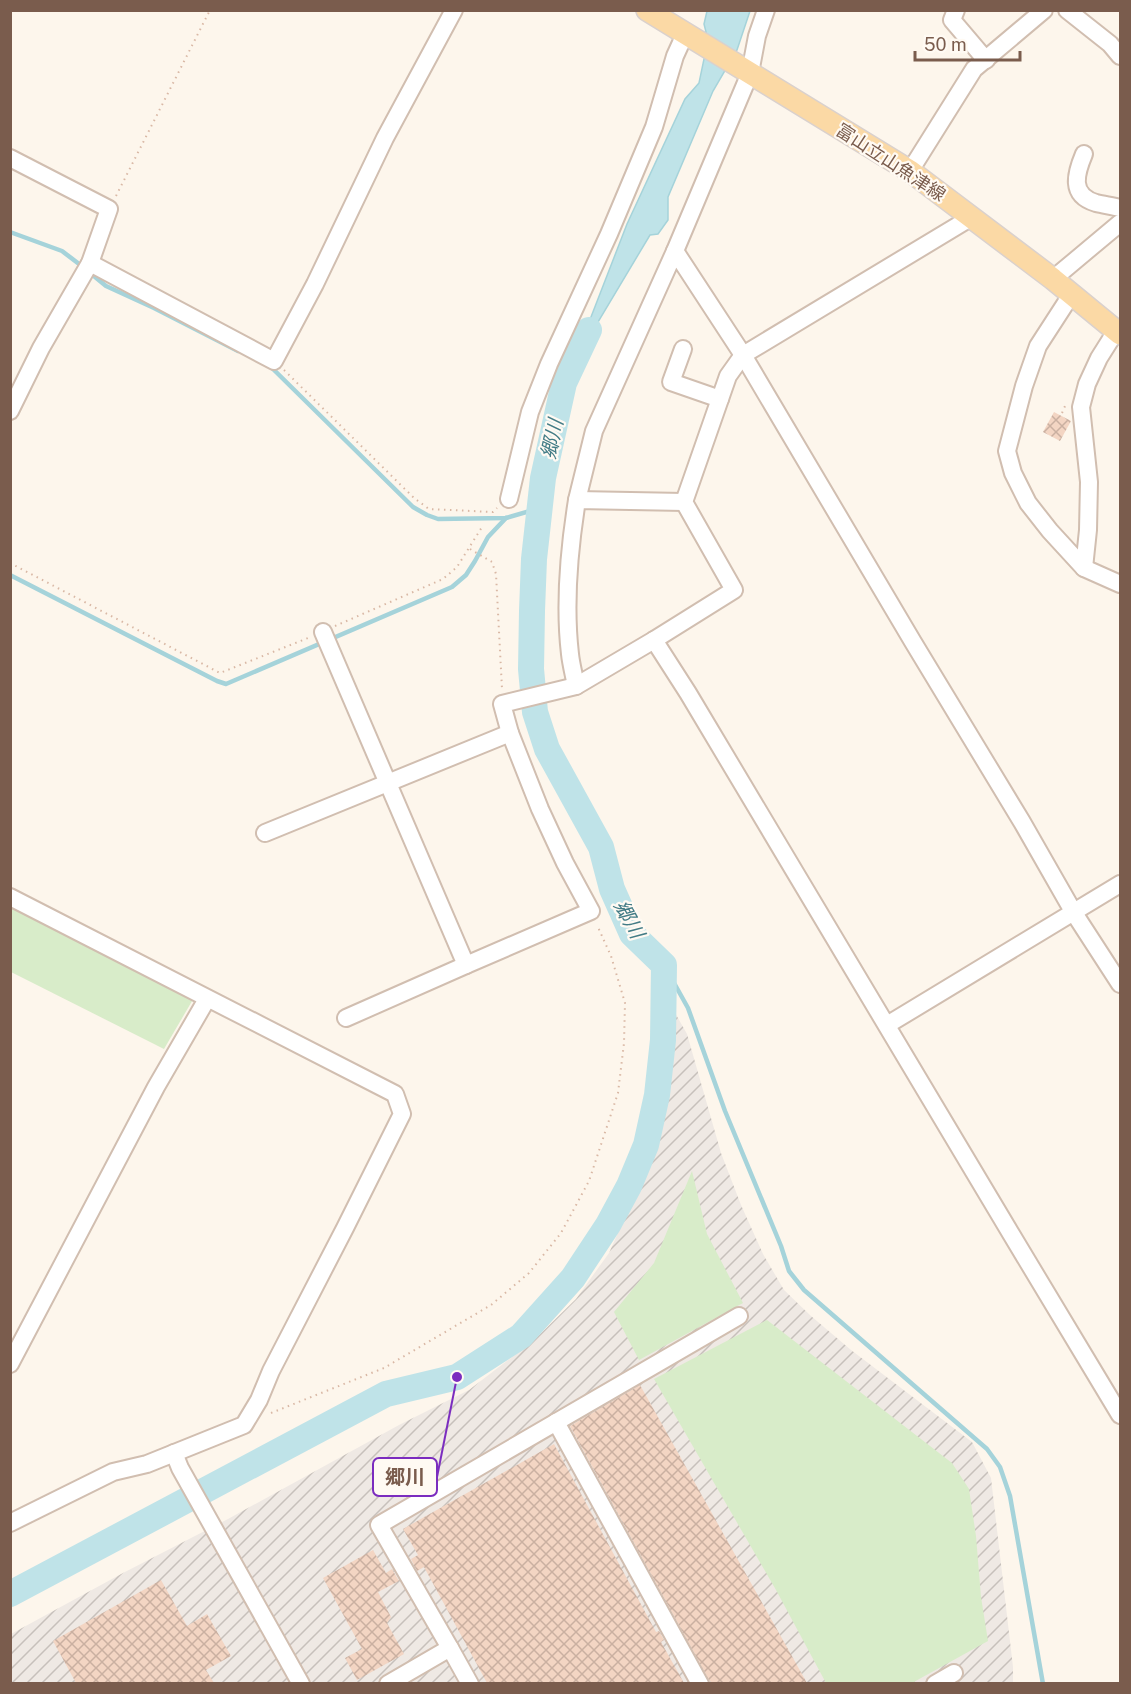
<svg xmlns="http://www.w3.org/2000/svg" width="1131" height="1694" font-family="'Public Sans','Noto Sans JP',sans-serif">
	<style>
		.industrial { fill: url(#industrial-furrows) }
		.green { fill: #d8ecc9 }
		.water { fill: #bfe3e8; stroke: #a5d3da; stroke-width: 1.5 }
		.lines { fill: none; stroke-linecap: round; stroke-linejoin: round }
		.stream { stroke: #a5d3da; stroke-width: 4.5 }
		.river { stroke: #bfe3e8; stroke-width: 26 }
		.building { fill: url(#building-cross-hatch) }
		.minor-casing { stroke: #d1beb0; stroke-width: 20 }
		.major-casing { stroke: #dad1cd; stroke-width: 24 }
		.path { stroke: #d9b8a5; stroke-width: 2; stroke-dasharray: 1.5 4.5; stroke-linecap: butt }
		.minor { stroke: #fff; stroke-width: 16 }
		.major { stroke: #fbd9a5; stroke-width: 21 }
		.labels { text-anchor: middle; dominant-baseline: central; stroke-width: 4.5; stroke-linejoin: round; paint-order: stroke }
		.street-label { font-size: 18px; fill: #7a5c4d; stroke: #fffaf3 }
		.water-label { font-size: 20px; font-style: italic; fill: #437c86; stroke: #fffaf3 }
		.leader { fill: none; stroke: #7b2cbf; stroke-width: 2 }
		.callout-dot { fill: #7b2cbf; stroke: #fffaf3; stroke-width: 2 }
		.callout { fill: #fffaf3; stroke: #7b2cbf; stroke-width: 2 }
		.callout-label { font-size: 20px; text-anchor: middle; font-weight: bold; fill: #7a5c4d }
	</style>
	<defs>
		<pattern id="industrial-furrows" width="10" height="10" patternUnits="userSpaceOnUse" patternTransform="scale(1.5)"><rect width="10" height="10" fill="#efe9e4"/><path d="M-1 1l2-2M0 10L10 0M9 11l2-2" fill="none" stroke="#c7c0bb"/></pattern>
		<pattern id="building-cross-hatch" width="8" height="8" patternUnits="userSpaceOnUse" patternTransform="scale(1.5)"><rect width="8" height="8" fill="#f3d5c3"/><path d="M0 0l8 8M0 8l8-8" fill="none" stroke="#cab0a1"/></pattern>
	</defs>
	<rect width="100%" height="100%" fill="#fdf6ec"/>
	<polygon class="industrial" points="674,1011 687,1034 721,1153 741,1205 763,1254 784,1290 811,1316 851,1350 972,1442 991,1478 1013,1667 1013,1684 11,1684 11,1634 123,1573 228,1519 399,1425 469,1390 533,1341 576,1299 609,1253 640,1183 664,1106"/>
	<g class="green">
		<polygon points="10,905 195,996 164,1049 11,972"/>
		<polygon points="692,1171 707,1234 743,1303 639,1360 614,1312 654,1263"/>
		<polygon points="767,1320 952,1463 969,1489 976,1536 981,1597 988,1641 912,1683 826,1683 776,1590 654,1379"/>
	</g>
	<polygon class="water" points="707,11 750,11 737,50 713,91 668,197 668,220 658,234 650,235 586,342 567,379 627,224 685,99 699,83 708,40 704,24"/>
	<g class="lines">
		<g class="stream">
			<polyline points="10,232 62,251 83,267"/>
			<polyline points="89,272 106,286 154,308 238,351"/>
			<polyline points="270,366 413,507 427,515 438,519 506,518 540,508"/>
			<polyline points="10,575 217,681 226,684 452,587 466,575 475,561 488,537 506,518"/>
			<polyline points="664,965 688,1008 725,1111 781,1246 789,1271 804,1290 987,1449 1000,1467 1010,1496 1043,1684"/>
		</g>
		<polyline class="river" points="10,1594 386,1394 457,1377 521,1336 573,1278 608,1225 629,1186 646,1145 657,1095 663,1040 664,965 632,934 612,889 601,847 547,749 535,712 531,669 532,611 534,559 543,478 564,383 589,330"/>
	</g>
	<g class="building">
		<polygon points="1054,412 1071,421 1060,441 1043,432"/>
		<polygon points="640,1385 807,1683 712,1683 709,1680 570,1426"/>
		<polygon points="554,1444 656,1632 659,1631 664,1640 661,1642 684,1683 487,1683 424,1567 417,1571 411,1559 418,1555 403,1529"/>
		<polygon points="373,1550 386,1573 392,1569 399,1581 378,1592 391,1617 387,1623 404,1654 357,1680 345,1658 362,1649 323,1578"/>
		<polygon points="161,1580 187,1626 207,1614 231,1656 206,1670 214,1683 76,1683 53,1641"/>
	</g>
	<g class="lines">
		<g class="minor-casing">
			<g id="minor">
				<polyline points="956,10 952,20 986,60"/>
				<polyline points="1067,10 1110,44 1120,56"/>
				<path d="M1084 154C1076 173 1069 195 1096 203 1104 205 1113 206 1120 208"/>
				<polyline points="10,158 109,209 90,263 41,348 10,411"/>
				<polyline points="910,171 974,69 1044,10"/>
				<polyline points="675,251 750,73 757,36 766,10"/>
				<polyline points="90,263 274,361 315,284 385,138 454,10"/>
				<polyline points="1053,279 1120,223"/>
				<polyline points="1071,295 1038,346 1024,386 1007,451 1013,473 1028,503 1050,531 1084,568 1120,584"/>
				<polyline points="683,349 671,382 720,399"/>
				<polyline points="509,499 530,412 549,364 609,234 654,127 675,56 685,34"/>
				<polyline points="577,500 594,431 675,251 743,355 913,642 1022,822 1074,913 1120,984"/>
				<polyline points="1084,568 1088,530 1089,482 1081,407 1087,384 1099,358 1116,331"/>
				<polyline points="323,632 466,965 346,1018"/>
				<path d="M654 640 688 693C832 934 975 1175 1120 1415"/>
				<path d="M576 686C574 675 571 664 570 654 564 603 569 550 577 500L684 502"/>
				<polyline points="265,833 510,733 502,704 576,686 654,640 734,590 684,502 728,376 743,355 972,217"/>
				<polyline points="10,897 395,1094 402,1114 345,1228 271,1371 259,1400 244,1425 147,1464 113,1472 10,1523"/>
				<polyline points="466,965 591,911 565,863 540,809 510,733"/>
				<polyline points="887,1025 1120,884"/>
				<polyline points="10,1364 156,1087 207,999"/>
				<polyline points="556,1422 700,1684"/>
				<polyline points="174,1453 180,1468 301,1684"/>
				<polyline points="450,1648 470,1684"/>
				<polyline points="388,1684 450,1648 379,1525 739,1316"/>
				<polyline points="935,1684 954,1673"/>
			</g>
		</g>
		<g class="major-casing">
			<polyline id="major" points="647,10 910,171 1053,279 1120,334"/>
		</g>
		<g class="path">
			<polyline points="116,196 210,10"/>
			<polyline points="284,370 414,498 429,509 493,512 497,508"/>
			<polyline points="1062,413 1065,406"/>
			<polyline points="470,549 492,562 496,574 502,689"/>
			<polyline points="10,563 220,673 308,638"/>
			<polyline points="335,626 443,579 457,567 482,527"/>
			<polyline points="271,1413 384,1368 491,1305 529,1273 561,1233 589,1181 618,1093 624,1043 625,1003 611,956 597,925"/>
		</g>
		<use href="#minor" class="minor"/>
		<use href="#major" class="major"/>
	</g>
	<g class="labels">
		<g class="street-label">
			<text transform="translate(891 162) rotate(33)">富山立山魚津線</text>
		</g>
		<g class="water-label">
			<text transform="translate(552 439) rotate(-78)">郷川</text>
			<text transform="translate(629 919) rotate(61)">郷川</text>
		</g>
	</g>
	<path class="leader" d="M457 1377L437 1477"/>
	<circle class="callout-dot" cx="457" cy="1377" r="6"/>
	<rect class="callout" x="373" y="1458" width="64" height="38" rx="6"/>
	<g class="callout-label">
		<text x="405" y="1484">郷川</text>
	</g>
	<rect width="1131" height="1694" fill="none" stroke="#7a5c4d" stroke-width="24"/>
	<path d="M915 51v9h105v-9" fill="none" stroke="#7a5c4d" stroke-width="3"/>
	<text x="924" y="51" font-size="18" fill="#7a5c4d" stroke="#fffaf3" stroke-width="4.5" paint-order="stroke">50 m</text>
</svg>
